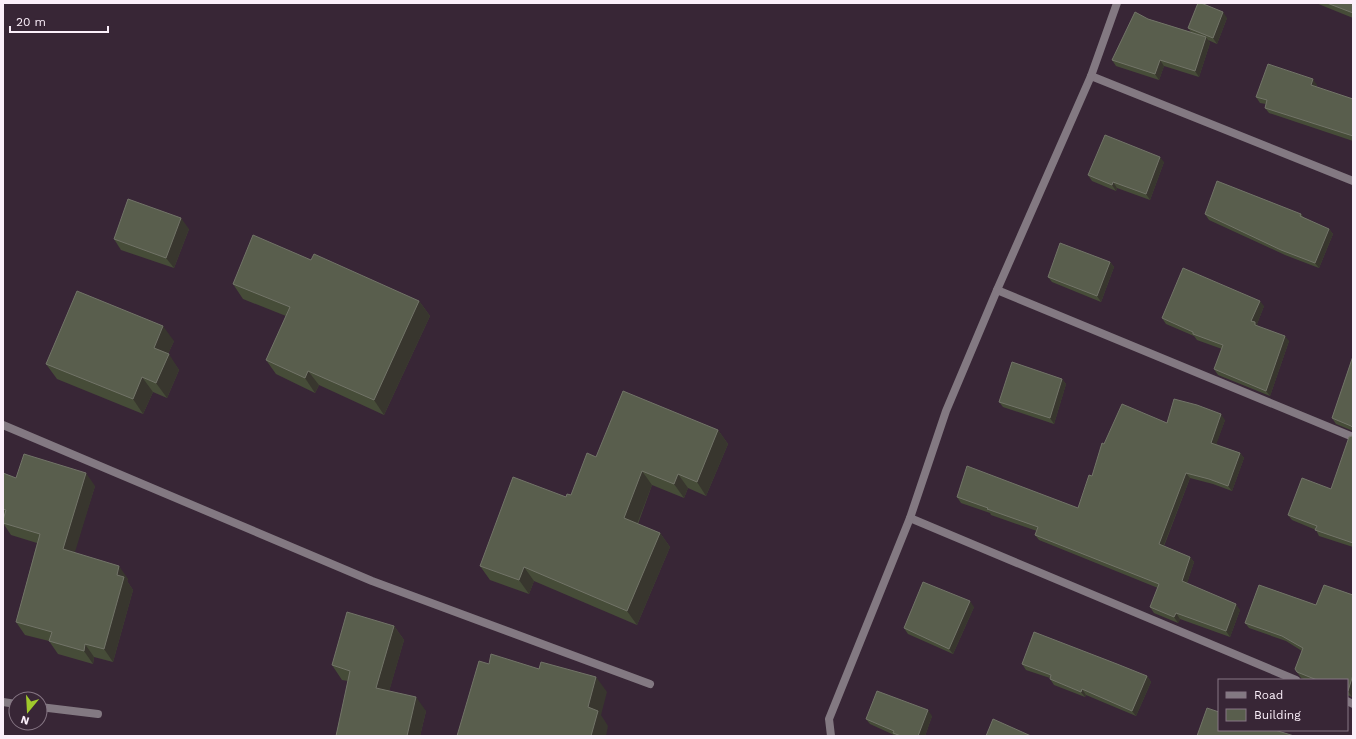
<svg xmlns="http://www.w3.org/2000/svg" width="1356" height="739" font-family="'Work Sans',sans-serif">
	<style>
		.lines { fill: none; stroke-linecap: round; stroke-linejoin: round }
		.minor { stroke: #837982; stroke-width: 8 }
		.wall { fill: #464c38 }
		.shaded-wall { fill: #38362e }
		.building { fill: #595e4d; stroke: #727468 }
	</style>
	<rect width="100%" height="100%" fill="#382636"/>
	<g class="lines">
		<g class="minor">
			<polyline points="1091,76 1353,181"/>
			<polyline points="997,290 1353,437"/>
			<polyline points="3,425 372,581 650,684"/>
			<polyline points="910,518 1296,680"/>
			<polyline points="1347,701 1353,704"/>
			<polyline points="3,702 16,704"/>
			<polyline points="40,707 98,714"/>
			<polyline points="831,736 829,719 910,518 946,411 997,290 1091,76 1117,3"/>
		</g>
	</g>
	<g class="wall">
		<polygon points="1316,3 1353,3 1353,18"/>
		<polygon points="1227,18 1217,44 1208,40 1210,43 1199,77 1164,66 1159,80 1116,66 1112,60 1148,19 1191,32 1188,28"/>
		<polygon points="1317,85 1316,87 1353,99 1353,141 1269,113 1265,108 1266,104 1260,103 1256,97"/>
		<polygon points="1164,162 1150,200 1117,188 1116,191 1092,181 1088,175"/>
		<polygon points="1205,214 1301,214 1304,218 1329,229 1333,234 1319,268 1285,255 1209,220"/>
		<polygon points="189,229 174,268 121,250 114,239"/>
		<polygon points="311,260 419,301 430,316 384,415 319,385 315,393 276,374 266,360 286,316 243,299 233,284"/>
		<polygon points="1110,262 1114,267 1101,302 1052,282 1048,277"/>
		<polygon points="1264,306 1257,324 1258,326 1289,341 1270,396 1218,375 1214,369 1222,349 1197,340 1194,336 1166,324 1162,318"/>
		<polygon points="174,341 168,354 179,370 167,398 153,392 143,414 57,379 46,364"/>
		<polygon points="1353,356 1353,431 1336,424 1332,418"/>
		<polygon points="1062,379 1066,384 1054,424 1003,407 999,402"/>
		<polygon points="1225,420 1216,444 1240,453 1244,458 1232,491 1213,484 1190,478 1164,546 1190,557 1194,562 1187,583 1240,610 1230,637 1180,619 1178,623 1154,613 1150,607 1158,588 1039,540 1035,535 1037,531 991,515 990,513 961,503 957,497 1078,508 1092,476 1104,444 1167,423"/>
		<polygon points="718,430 728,444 706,496 688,488 684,498 652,485 638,524 660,533 670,547 637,625 534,581 529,594 490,580 480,566 566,497 571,495 596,457"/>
		<polygon points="1353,435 1353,547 1319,536 1316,530 1292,520 1288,515 1331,489"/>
		<polygon points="3,473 16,478 95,486 74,553 128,579 127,581 133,590 113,662 94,657 93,664 58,654 49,641 25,635 16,622 37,543 11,535 3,523"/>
		<polygon points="1259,585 1316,605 1324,585 1353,595 1353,693 1352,697 1347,695 1347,680 1306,680 1301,678 1295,669 1302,651 1286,641 1249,628 1245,623"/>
		<polygon points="974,607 953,654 908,634 904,628"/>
		<polygon points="394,626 404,640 389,691 426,711 420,736 336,736 348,681 342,680 332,665"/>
		<polygon points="1022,664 1147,676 1151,682 1136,716 1086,695 1085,697 1054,685 1050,679 1050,678 1026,670"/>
		<polygon points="932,716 925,736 895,736 894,735 870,724 866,719"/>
	</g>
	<g class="shaded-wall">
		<polygon points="1223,12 1227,18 1217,44 1213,38"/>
		<polygon points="1206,37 1210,43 1199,77 1195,71"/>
		<polygon points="1160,60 1164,66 1159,80 1155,74"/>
		<polygon points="1313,79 1317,85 1315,91 1311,85"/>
		<polygon points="1160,157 1164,162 1150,200 1146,194"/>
		<polygon points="1113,182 1117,188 1116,191 1112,185"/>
		<polygon points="181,218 189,229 174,268 166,258"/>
		<polygon points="1329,229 1333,234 1319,268 1315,263"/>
		<polygon points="1110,262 1114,267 1101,302 1097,296"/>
		<polygon points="419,301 430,316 384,415 374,400"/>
		<polygon points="1260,301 1264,306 1257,324 1259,328 1259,330 1251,321"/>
		<polygon points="163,326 174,341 164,363 154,348"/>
		<polygon points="1285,336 1289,341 1270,396 1266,391"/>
		<polygon points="169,354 179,370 167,398 156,383"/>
		<polygon points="308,371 319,385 315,393 305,378"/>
		<polygon points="142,377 153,392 143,414 133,399"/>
		<polygon points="1062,379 1066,384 1054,424 1050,418"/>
		<polygon points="1221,414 1225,420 1215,448 1211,443"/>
		<polygon points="718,430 728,444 706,496 697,482"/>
		<polygon points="1240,453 1244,458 1232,491 1228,486"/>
		<polygon points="642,471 652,485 634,532 624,518"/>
		<polygon points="86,473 95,486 72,562 63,549"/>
		<polygon points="1186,473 1190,478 1162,550 1159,544"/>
		<polygon points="678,474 688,488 684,498 674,484"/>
		<polygon points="660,533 670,547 637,625 627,611"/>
		<polygon points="1190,557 1194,562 1186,586 1182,581"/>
		<polygon points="119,566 128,579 127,581 133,590 113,662 104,649 117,575"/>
		<polygon points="524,567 534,581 529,594 519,580"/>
		<polygon points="970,601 974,607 953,654 949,649"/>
		<polygon points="1236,604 1240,610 1230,637 1226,631"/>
		<polygon points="1176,613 1180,619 1178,623 1174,617"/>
		<polygon points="394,626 404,640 386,702 376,688"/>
		<polygon points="85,644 94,657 93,664 84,651"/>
		<polygon points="1353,675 1353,693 1352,697 1348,691"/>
		<polygon points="1147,676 1151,682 1136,716 1132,711"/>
		<polygon points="596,677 607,692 601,715 608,726 606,736 591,736 588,707"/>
		<polygon points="1082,689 1086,695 1085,697 1081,692"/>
		<polygon points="416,697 426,711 420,736 407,736"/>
		<polygon points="928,710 932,716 925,736 918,736"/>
	</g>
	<g class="building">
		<polygon points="1198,3 1201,3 1223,12 1213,38 1188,28"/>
		<polygon points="1327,3 1353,3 1353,13"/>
		<polygon points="1135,12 1148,19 1206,37 1195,71 1160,60 1155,74 1112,60"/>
		<polygon points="1268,64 1313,79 1311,85 1353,99 1353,136 1265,108 1267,100 1256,97"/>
		<polygon points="1105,135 1160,157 1146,194 1113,182 1112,185 1088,175"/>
		<polygon points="1217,181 1301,214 1300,216 1329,229 1315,263 1281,250 1205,214"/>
		<polygon points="128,199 181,218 166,258 114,239"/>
		<polygon points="253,235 311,260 314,254 419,301 374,400 308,371 305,378 266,360 290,307 233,284"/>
		<polygon points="1060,243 1110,262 1097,296 1048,277"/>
		<polygon points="1183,268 1260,301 1251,321 1255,322 1255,325 1285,336 1266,391 1214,369 1223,345 1193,334 1193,332 1162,318"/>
		<polygon points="77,291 163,326 154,348 169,354 156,383 142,377 133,399 46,364"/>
		<polygon points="1353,356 1353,428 1351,426 1332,418"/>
		<polygon points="1012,362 1062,379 1050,418 999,402"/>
		<polygon points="623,391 718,430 697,482 678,474 674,484 642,471 624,518 660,533 627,611 524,567 519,580 480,566 513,477 566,497 567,494 571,495 587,453 596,457"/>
		<polygon points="1174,399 1197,405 1221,414 1211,443 1240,453 1228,486 1209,479 1186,473 1159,544 1190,557 1182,581 1236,604 1226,631 1176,613 1174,617 1150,607 1159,584 1035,535 1038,527 987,509 988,508 957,497 967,466 1078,508 1089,475 1092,476 1102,443 1104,444 1122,404 1167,423"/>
		<polygon points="1353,435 1353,543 1315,530 1317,526 1288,515 1302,478 1331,489 1349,437 1352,436"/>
		<polygon points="24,454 86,473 63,549 119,566 117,575 124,577 104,649 85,644 84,651 49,641 52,632 16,622 40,534 3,523 3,520 6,510 3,509 3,473 16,478"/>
		<polygon points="923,582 970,601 949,649 904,628"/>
		<polygon points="1259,585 1316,605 1324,585 1353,595 1353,675 1348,691 1347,691 1347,680 1317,680 1297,672 1295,669 1303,648 1282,636 1245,623"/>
		<polygon points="347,612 394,626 376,688 416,697 407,736 336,736 350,671 332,665"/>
		<polygon points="1034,632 1117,664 1147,676 1132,711 1082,689 1081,692 1050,679 1051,675 1022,664"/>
		<polygon points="491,654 539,669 541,662 596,677 588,707 598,711 591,736 457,736 479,661 489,664"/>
		<polygon points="877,691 928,710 918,736 901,736 893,733 894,731 866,719"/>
		<polygon points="1207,708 1219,712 1219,730 1275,730 1294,736 1197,736"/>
		<polygon points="993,719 1031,736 986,736"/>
	</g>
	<rect width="1356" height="739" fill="none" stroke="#fbeffa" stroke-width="8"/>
	<rect x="1218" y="679" width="130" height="52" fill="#382636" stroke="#867684"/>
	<rect x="1226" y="692" width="20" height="6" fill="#837982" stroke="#867684"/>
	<text x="1254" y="699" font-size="12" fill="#fbeffa">Road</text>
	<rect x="1226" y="709" width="20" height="12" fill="#595e4d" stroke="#867684"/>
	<text x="1254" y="719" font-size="12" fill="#fbeffa">Building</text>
	<g transform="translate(28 711) rotate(198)"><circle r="19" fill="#382636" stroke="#867684"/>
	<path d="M0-3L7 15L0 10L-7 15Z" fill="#a0c92c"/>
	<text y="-6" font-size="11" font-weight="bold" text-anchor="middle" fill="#fbeffa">N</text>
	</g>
	<path d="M10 26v6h98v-6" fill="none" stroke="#fbeffa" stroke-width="2"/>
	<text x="16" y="26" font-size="12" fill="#fbeffa" stroke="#382636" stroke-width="3" paint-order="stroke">20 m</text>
</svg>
